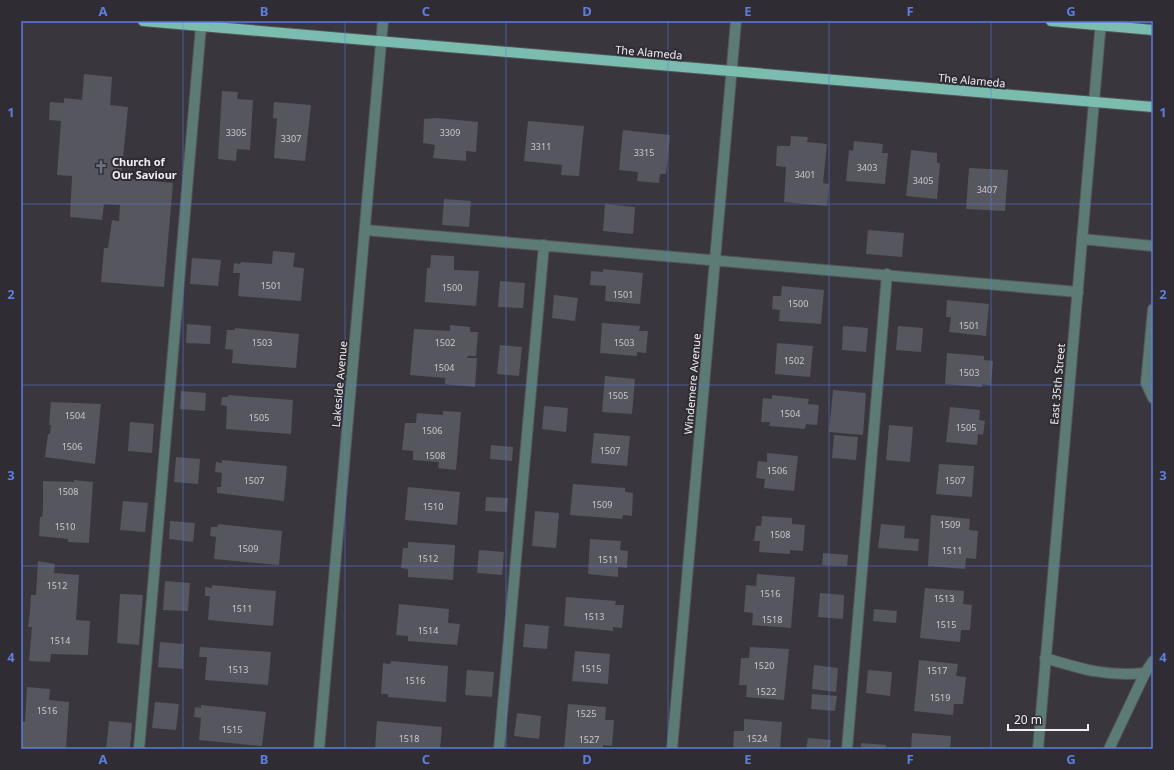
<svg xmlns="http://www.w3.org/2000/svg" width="1174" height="770" font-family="'Noto Sans',sans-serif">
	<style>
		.building { fill: #56565e }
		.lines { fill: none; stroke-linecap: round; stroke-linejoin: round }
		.lane-casing { stroke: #56535b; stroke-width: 12 }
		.street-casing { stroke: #56535b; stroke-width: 12 }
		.primary-casing { stroke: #56535b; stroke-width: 12 }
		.lane { stroke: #5c7b74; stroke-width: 10 }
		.street { stroke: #5c7b74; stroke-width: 10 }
		.primary { stroke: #7abdaf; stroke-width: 10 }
		.grid { fill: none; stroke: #5c7ee0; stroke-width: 1; stroke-opacity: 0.55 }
		.labels { text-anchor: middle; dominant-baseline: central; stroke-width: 4; stroke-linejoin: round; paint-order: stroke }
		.number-label { font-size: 9px; fill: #cac8ce }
		.street-label { font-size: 11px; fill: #f0eef3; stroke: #2f2c34 }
		.poi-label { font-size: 11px; font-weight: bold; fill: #f0eef3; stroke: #2f2c34; text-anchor: start }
		.neatline { fill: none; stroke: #5c7ee0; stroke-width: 1.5 }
		.grid-label { font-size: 13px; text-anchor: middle; font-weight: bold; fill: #5c7ee0 }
	</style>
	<rect width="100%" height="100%" fill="#39363e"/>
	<g class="building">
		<polygon points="84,74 112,77 110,105 128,107 121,178 173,183 164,287 101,282 104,248 108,248 112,220 119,221 120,205 104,204 102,220 70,217 72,176 57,175 61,121 49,120 50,102 64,103 64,98 82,100"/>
		<polygon points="222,91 238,92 237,99 253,100 250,150 237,149 236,161 218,159"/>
		<polygon points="274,102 311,105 305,161 274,158 277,119 273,118"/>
		<polygon points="437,118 478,122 476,152 466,151 466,161 433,158 435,145 423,143 424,119"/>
		<polygon points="528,121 584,126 579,176 561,175 562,165 524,161"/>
		<polygon points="623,130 670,135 666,174 660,174 659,183 637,181 638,172 619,170"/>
		<polygon points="791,136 808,137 807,142 827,144 823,183 829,184 827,206 784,202 786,167 776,166 777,146 790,146"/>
		<polygon points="854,141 883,144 882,153 888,153 885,184 846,181 849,150 853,151"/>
		<polygon points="911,150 937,153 937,163 940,163 937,199 906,196"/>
		<polygon points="969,168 1008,170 1005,211 966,209"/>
		<polygon points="444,199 471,201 469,227 442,225"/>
		<polygon points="605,204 635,207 633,234 603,231"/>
		<polygon points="868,230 904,233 902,257 866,254"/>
		<polygon points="273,251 295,253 293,267 304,268 301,301 238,296 240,273 233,273 234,263 240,264 241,262 272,264"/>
		<polygon points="431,255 454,256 454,270 479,271 476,306 425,302 427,268 430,268"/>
		<polygon points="192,258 221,260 218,286 190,284"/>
		<polygon points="603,269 643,273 640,304 605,301 606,286 590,285 591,271 603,272"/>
		<polygon points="500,281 525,283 523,308 498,307"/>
		<polygon points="782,286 824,290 821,324 779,321 780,310 772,309 773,296 781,296"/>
		<polygon points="554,295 578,298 575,321 552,318"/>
		<polygon points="947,300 989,304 986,336 949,332 951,317 946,317"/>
		<polygon points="602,323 640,326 639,331 648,331 646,353 637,352 637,356 600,353"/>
		<polygon points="187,324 211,326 210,344 186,343"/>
		<polygon points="450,325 470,327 470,332 478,332 476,356 468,356 467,358 477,358 475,387 445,384 445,378 410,375 414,329 450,331"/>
		<polygon points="843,326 868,328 866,352 842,350"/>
		<polygon points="898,326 923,328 921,352 896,350"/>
		<polygon points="235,328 299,334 296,368 232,363 233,350 225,349 227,330 235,330"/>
		<polygon points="777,343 813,346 810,377 775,374"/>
		<polygon points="500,345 522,347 519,376 497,374"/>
		<polygon points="947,353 984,356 984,360 993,361 991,385 982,384 982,387 945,384"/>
		<polygon points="605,376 635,379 632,414 602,412"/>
		<polygon points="833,390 866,393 863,435 829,432"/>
		<polygon points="181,391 206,393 205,411 180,409"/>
		<polygon points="228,395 293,400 291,434 226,429 227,406 221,405 222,397 228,397"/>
		<polygon points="772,395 809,399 808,404 819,405 817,425 806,424 805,429 769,426 770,422 761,422 763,398 772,399"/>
		<polygon points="51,402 101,404 95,464 45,457 48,434 50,434 51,425 49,425"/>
		<polygon points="544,406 568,408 566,432 542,429"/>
		<polygon points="950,407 980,410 979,420 985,421 983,435 978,434 977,445 946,442"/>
		<polygon points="443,411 461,412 456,470 438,468 439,462 413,460 413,451 402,450 405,423 416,423 417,413 443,415"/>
		<polygon points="130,422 154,424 152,453 128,451"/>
		<polygon points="889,425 913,427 910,462 886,460"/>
		<polygon points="594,433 630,436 627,466 591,463"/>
		<polygon points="834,435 858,437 856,460 832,458"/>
		<polygon points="491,445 513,447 512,461 490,459"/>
		<polygon points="767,453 798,456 794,491 764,488 765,479 756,478 758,461 767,462"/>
		<polygon points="176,457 200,459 198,484 174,482"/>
		<polygon points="222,460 287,466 284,501 217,493 217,487 221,487 222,473 215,472 216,462 222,463"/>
		<polygon points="939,464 974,466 972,497 936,494"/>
		<polygon points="74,480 93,482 89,543 68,542 68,539 39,536 40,517 42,517 43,509 43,481 74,482"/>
		<polygon points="573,484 625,488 625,492 633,493 632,516 623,515 622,519 570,515"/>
		<polygon points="408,487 460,492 457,525 405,520"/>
		<polygon points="486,497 508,498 507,512 485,511"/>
		<polygon points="123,501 148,503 145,532 120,530"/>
		<polygon points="535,511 559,513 556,548 532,546"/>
		<polygon points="931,515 970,519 969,530 978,531 976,559 966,558 965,569 928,566"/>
		<polygon points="762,516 792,518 792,524 805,525 803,551 790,550 790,554 759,552 760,541 754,541 756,526 761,526"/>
		<polygon points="170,521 195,523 193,542 169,539"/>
		<polygon points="218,524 282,531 279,565 214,559 216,537 210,536 211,527 217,527"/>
		<polygon points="881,524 905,526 904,538 919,539 918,551 878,548"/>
		<polygon points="590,539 621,541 620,550 628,551 627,568 618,567 618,577 588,574"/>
		<polygon points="408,542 455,545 453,580 408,577 408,569 401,568 403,548 408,548"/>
		<polygon points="479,550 504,552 502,575 477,573"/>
		<polygon points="823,553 848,555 847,566 822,565"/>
		<polygon points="38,561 55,564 54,573 79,575 76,620 90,621 88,655 51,654 50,662 29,661 32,627 28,627 30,611 31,595 36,595"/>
		<polygon points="757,574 795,577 791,628 752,625 753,613 744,612 746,585 756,586"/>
		<polygon points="165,581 190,583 188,611 163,610"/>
		<polygon points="212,585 276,591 273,626 208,620 210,596 205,596 205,587 212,588"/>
		<polygon points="925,588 964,591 963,604 972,605 970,630 961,630 960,642 920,638"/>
		<polygon points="820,593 844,595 843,619 818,617"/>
		<polygon points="120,594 143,595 139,645 117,643"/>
		<polygon points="566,597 616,601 615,605 624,605 622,628 613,627 613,631 564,626"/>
		<polygon points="399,604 449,609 448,623 460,624 457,645 408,641 408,636 396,635"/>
		<polygon points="874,609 897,611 896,623 873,621"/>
		<polygon points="525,624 549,626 547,649 523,647"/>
		<polygon points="160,642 184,644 183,669 158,667"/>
		<polygon points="200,647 271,652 268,685 205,680 207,657 199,657"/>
		<polygon points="750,647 789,649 784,700 746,697 747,685 739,685 741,658 749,658"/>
		<polygon points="575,651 610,654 608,684 572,681"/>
		<polygon points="919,660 958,664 956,676 966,677 963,704 954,704 953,715 914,711"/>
		<polygon points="391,661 448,666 446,702 388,697 388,694 381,694 383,663 390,664"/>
		<polygon points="814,665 838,668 836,692 812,689"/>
		<polygon points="467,670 494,672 492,697 465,695"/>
		<polygon points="868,670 892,672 890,696 866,693"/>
		<polygon points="27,687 50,689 49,700 69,702 66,749 21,749 21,721 25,722"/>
		<polygon points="812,694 837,696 835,711 811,709"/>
		<polygon points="155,702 179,704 176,730 152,728"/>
		<polygon points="568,704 606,707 605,720 614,720 612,746 603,745 603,749 564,749"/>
		<polygon points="201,705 266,712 262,746 199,740 201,718 194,717 195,707 201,708"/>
		<polygon points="517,713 541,716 539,739 514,736"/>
		<polygon points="744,719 782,722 780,749 733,749 734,731 744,731"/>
		<polygon points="109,721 132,723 130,749 106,749"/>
		<polygon points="377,721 442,727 440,749 375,749"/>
		<polygon points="912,733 951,736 950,749 911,749"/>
		<polygon points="808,738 831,740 830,749 806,749"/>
		<polygon points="861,743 886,745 886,749 861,749"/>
	</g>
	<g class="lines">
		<g class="lane-casing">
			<g id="lane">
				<polyline points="365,230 1078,292"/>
				<polyline points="1082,239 1153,246"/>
				<polyline points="1153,309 1146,383 1153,398"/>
				<polyline points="139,749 201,26"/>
				<polyline points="499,749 544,245"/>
				<polyline points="847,749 887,274"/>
			</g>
		</g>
		<g class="street-casing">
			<g id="street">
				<path d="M1045 658C1082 669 1107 677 1145 673L1153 661"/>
				<polyline points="319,749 383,21"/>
				<polyline points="672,749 736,21"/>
				<polyline points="1038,749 1101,21"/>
				<polyline points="1109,749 1145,673"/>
			</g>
		</g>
		<g class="primary-casing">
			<g id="primary">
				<polyline points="143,21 1153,107"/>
				<polyline points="1051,21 1153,30"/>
			</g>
		</g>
		<use href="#lane" class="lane"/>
		<use href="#street" class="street"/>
		<use href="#primary" class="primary"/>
	</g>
	<path class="grid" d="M183 21V749M345 21V749M506 21V749M668 21V749M829 21V749M991 21V749M21 204H1153M21 385H1153M21 566H1153"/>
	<defs>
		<g id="church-bare" transform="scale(1.08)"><path d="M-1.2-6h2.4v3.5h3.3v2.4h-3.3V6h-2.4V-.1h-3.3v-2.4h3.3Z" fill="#6b7280" stroke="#2f2c34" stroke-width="2.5" paint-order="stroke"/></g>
	</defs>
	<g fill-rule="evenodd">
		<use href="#church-bare" x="101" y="167"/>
	</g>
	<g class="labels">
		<g class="number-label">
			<text x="236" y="132">3305</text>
			<text x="450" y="132">3309</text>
			<text x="291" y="138">3307</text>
			<text x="541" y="146">3311</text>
			<text x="644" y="152">3315</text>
			<text x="867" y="167">3403</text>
			<text x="805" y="174">3401</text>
			<text x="923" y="180">3405</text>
			<text x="987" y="189">3407</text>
			<text x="271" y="285">1501</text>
			<text x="452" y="287">1500</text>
			<text x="623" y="294">1501</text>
			<text x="798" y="303">1500</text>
			<text x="969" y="325">1501</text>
			<text x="262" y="342">1503</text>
			<text x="445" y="342">1502</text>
			<text x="624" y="342">1503</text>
			<text x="794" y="360">1502</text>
			<text x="444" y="367">1504</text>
			<text x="969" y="372">1503</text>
			<text x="618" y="395">1505</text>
			<text x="790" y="413">1504</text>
			<text x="75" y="415">1504</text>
			<text x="259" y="417">1505</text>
			<text x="966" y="427">1505</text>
			<text x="432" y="430">1506</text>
			<text x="72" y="446">1506</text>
			<text x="610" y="450">1507</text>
			<text x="435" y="455">1508</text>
			<text x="777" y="470">1506</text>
			<text x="254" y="480">1507</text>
			<text x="955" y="480">1507</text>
			<text x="68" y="491">1508</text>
			<text x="602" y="504">1509</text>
			<text x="433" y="506">1510</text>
			<text x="950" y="524">1509</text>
			<text x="65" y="526">1510</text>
			<text x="780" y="534">1508</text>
			<text x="248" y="548">1509</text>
			<text x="952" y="550">1511</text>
			<text x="428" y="558">1512</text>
			<text x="608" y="559">1511</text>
			<text x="57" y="585">1512</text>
			<text x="770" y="593">1516</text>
			<text x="944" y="598">1513</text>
			<text x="242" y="608">1511</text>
			<text x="594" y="616">1513</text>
			<text x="772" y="619">1518</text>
			<text x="946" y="624">1515</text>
			<text x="428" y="630">1514</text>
			<text x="60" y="640">1514</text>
			<text x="764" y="665">1520</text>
			<text x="591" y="668">1515</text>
			<text x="238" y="669">1513</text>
			<text x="937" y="670">1517</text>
			<text x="415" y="680">1516</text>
			<text x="766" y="691">1522</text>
			<text x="940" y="697">1519</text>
			<text x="47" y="710">1516</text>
			<text x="586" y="713">1525</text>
			<text x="232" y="729">1515</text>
			<text x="409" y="738">1518</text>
			<text x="757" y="738">1524</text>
			<text x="589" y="739">1527</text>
		</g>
		<g class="street-label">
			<text transform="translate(649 52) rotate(5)">The Alameda</text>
			<text transform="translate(972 80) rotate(5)">The Alameda</text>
			<text transform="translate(339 384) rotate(-85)">Lakeside Avenue</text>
			<text transform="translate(692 384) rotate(-85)">Windemere Avenue</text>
			<text transform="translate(1057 384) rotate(-85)">East 35th Street</text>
		</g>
		<g class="poi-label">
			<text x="112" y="161">Church of<tspan x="112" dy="13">Our Saviour</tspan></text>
		</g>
	</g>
	<rect width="1174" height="770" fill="none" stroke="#2f2c34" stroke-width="44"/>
	<path d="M1008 724v6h80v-6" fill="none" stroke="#f0eef3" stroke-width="2"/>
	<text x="1014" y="724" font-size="12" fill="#f0eef3" stroke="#2f2c34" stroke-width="3" paint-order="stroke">20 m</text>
	<rect x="22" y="22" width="1130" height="726" class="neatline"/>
	<g class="grid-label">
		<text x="103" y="16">A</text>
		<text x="264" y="16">B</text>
		<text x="426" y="16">C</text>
		<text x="587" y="16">D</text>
		<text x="748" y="16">E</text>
		<text x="910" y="16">F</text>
		<text x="1071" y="16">G</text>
		<text x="11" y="117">1</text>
		<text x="1163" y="117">1</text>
		<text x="11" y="299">2</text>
		<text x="1163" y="299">2</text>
		<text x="11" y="480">3</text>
		<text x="1163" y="480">3</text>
		<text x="11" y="662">4</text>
		<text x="1163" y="662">4</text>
		<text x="103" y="764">A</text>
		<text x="264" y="764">B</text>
		<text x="426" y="764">C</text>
		<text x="587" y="764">D</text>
		<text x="748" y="764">E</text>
		<text x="910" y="764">F</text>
		<text x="1071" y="764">G</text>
	</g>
</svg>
